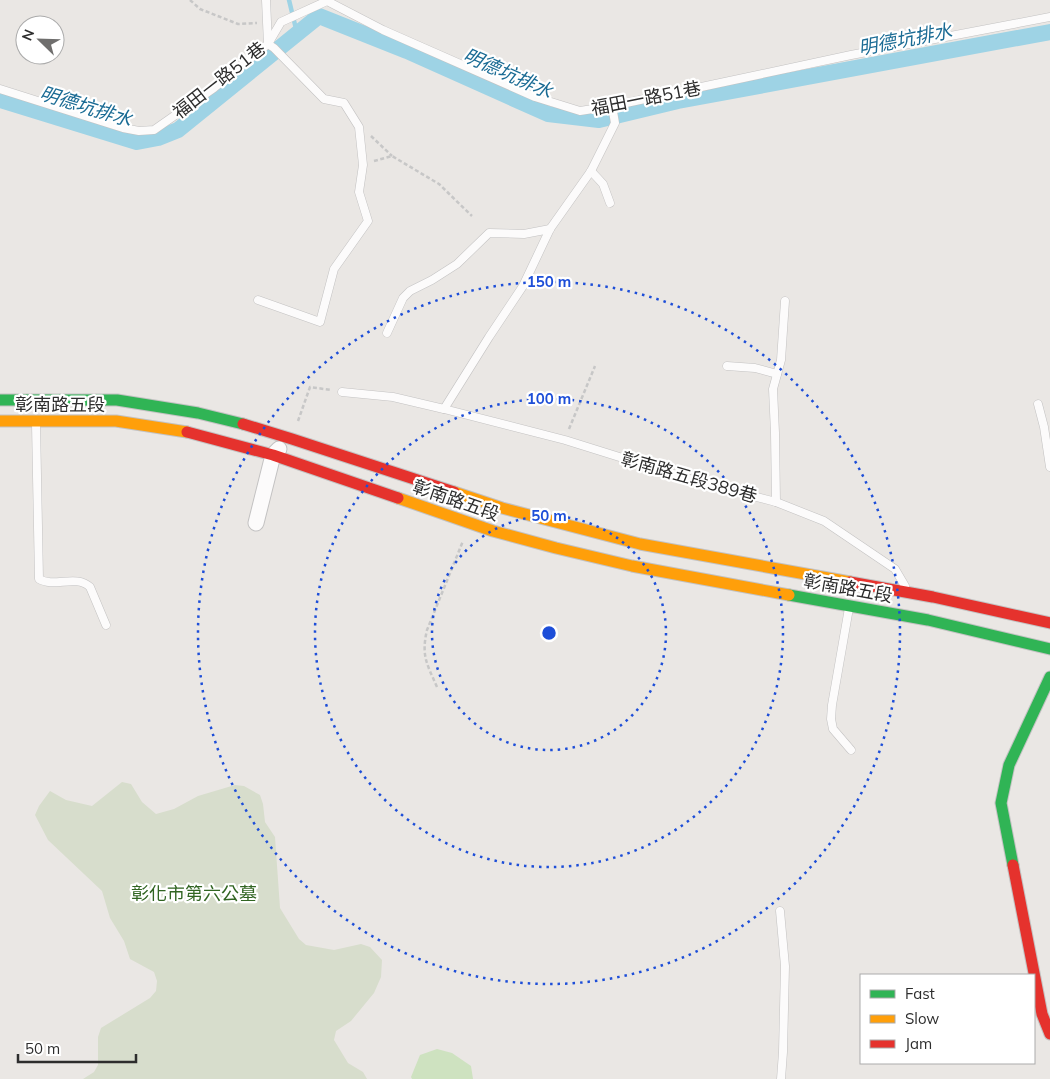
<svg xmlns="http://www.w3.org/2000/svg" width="1050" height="1079" font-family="Mulish,'Noto Sans TC',sans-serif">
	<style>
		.green { fill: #cee2c0 }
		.cemetery { fill: #d7ddcc }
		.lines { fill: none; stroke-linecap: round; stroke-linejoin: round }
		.stream { stroke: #9ed3e5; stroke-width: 4.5 }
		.canal { stroke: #9ed3e5; stroke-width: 16 }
		.lane-casing { stroke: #c3c2c2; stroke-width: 9 }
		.street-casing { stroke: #c3c2c2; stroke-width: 17 }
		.fast-casing { stroke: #c3c2c2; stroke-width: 13 }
		.slow-casing { stroke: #c3c2c2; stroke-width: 13 }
		.jam-casing { stroke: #c3c2c2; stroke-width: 13 }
		.path { stroke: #c7c7c7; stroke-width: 2.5; stroke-dasharray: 4 2.5; stroke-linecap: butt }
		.lane { stroke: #fcfbfb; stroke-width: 8 }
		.street { stroke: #fcfbfb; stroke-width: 15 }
		.fast { stroke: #30b455; stroke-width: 11 }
		.slow { stroke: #ff9f0a; stroke-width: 11 }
		.jam { stroke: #e5322d; stroke-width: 11 }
		.ring { fill: none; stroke: #1d4ed8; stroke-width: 2.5; stroke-dasharray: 2.5 5 }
		.labels { text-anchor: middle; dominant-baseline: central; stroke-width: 4.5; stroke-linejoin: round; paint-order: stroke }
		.street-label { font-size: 18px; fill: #2d2d2d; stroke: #fff }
		.park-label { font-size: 18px; fill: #316522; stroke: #fff }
		.water-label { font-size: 19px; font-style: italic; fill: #1a6b94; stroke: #fff }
		.centre { fill: #1d4ed8; stroke: #fff; stroke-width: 2.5 }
		.ring-label { font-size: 15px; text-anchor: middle; font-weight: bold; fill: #1d4ed8; stroke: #fff; stroke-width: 4.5; stroke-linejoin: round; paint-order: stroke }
	</style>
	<rect width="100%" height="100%" fill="#eae7e4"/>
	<polygon class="green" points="437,1049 452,1053 471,1066 473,1079 412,1079 411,1077 420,1055"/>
	<polygon class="cemetery" points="122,782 131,784 142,802 156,814 174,809 198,796 235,785 244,786 260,795 263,804 265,822 275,837 280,908 299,939 306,945 334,950 361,944 370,947 382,960 381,977 374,993 351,1021 336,1031 334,1040 348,1063 363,1072 367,1079 83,1079 94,1072 98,1065 98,1037 101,1028 150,998 156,991 157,981 154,972 130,959 124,941 110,918 102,891 48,840 35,815 39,806 50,791 66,800 92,806"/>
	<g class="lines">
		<polyline class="stream" points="289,0 297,33"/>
		<polyline class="canal" points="0,100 137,142 158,138 178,130 319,16 407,51 548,114 599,120 678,101 1050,32"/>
		<g class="lane-casing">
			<g id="lane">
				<polyline points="0,89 123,128 139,131 154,130 214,88 268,44 281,22 327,1 383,30 535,97 580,111 612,106 851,55 1050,17"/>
				<polyline points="612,106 615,123 591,171 550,229 523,286 489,337 444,409 565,440 709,485 776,502 824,521 895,569 905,586"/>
				<polyline points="591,171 603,184 610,203"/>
				<polyline points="258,300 320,322 334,269 368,221 359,192 363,165 359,127 344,103 324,99 274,48 268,44 266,0"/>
				<polyline points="387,333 403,298 410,291 432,280 457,264 489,233 524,234 550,229"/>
				<polyline points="727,366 755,368 777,374"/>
				<polyline points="342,392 393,397 444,409"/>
				<polyline points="1038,404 1044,427 1050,467"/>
				<path d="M36 424 39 579C54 588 76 574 90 587L106 625"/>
				<polyline points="776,502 775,433 773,389 781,360 785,301"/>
				<polyline points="849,608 832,705 831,719 833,729 851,750"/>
				<polyline points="780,911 785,966 783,1052 781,1079"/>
			</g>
		</g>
		<g class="street-casing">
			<polyline id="street" points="256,523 273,455 279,449"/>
		</g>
		<g class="fast-casing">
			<g id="fast">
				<polyline points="0,400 117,400 198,413 243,424"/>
				<polyline points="789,595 928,620 1050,649"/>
				<polyline points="1013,865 1001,803 1009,765 1050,677"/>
			</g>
		</g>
		<g class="slow-casing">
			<g id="slow">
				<polyline points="0,421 116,421 187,432"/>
				<polyline points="454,492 502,508 640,544 850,582"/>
				<polyline points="398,498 493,531 556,548 632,566 789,595"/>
			</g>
		</g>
		<g class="jam-casing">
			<g id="jam">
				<polyline points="243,424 292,439 454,492"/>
				<polyline points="187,432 273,455 398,498"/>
				<polyline points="850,582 933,597 1050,623"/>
				<polyline points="1013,865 1042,1014 1050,1034"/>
			</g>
		</g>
		<g class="path">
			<polyline points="190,0 200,9 238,24 257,23"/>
			<polyline points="371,136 392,156"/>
			<polyline points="374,161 392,156 439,184 472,216"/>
			<polyline points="298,421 310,387 331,390"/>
			<polyline points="569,429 595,366"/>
			<path d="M437 687C427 664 421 656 427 630L463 541"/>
		</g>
		<use href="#lane" class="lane"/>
		<use href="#street" class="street"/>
		<use href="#fast" class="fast"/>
		<use href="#slow" class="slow"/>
		<use href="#jam" class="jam"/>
	</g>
	<g class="ring">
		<circle cx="549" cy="633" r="117"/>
		<circle cx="549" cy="633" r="234"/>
		<circle cx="549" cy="633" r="351"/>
	</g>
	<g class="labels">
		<g class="street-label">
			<text transform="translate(219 80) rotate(-38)">福田一路51巷</text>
			<text transform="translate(646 98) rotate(-11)">福田一路51巷</text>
			<text x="60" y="404">彰南路五段</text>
			<text transform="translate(689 477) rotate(16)">彰南路五段389巷</text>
			<text transform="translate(456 500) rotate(19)">彰南路五段</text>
			<text transform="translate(848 588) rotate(10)">彰南路五段</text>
		</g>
		<g class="park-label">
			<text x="194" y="893">彰化市第六公墓</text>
		</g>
		<g class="water-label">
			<text transform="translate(905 39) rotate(-11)">明德坑排水</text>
			<text transform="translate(508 73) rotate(24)">明德坑排水</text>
			<text transform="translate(86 106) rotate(17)">明德坑排水</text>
		</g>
	</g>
	<circle cx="549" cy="633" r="8" class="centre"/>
	<g class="ring-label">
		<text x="549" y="287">150 m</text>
		<text x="549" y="404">100 m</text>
		<text x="549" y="521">50 m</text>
	</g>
	<rect x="860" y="974" width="175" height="90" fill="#ffffff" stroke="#ababab"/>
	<rect x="870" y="990" width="25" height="8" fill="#30b455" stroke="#ababab"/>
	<text x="905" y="999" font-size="15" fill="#2d2d2d">Fast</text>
	<rect x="870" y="1015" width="25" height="8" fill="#ff9f0a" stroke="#ababab"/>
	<text x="905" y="1024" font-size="15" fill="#2d2d2d">Slow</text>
	<rect x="870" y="1040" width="25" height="8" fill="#e5322d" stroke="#ababab"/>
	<text x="905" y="1049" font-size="15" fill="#2d2d2d">Jam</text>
	<g transform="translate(40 40) rotate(293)"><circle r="24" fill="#ffffff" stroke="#ababab"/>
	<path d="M0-4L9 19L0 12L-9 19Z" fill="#6f6e6d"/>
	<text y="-8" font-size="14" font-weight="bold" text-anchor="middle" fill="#2d2d2d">N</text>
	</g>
	<path d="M18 1054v8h118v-8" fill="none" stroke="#2d2d2d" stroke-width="2.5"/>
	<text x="25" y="1054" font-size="15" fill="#2d2d2d" stroke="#ffffff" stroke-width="4" paint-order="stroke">50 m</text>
</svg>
